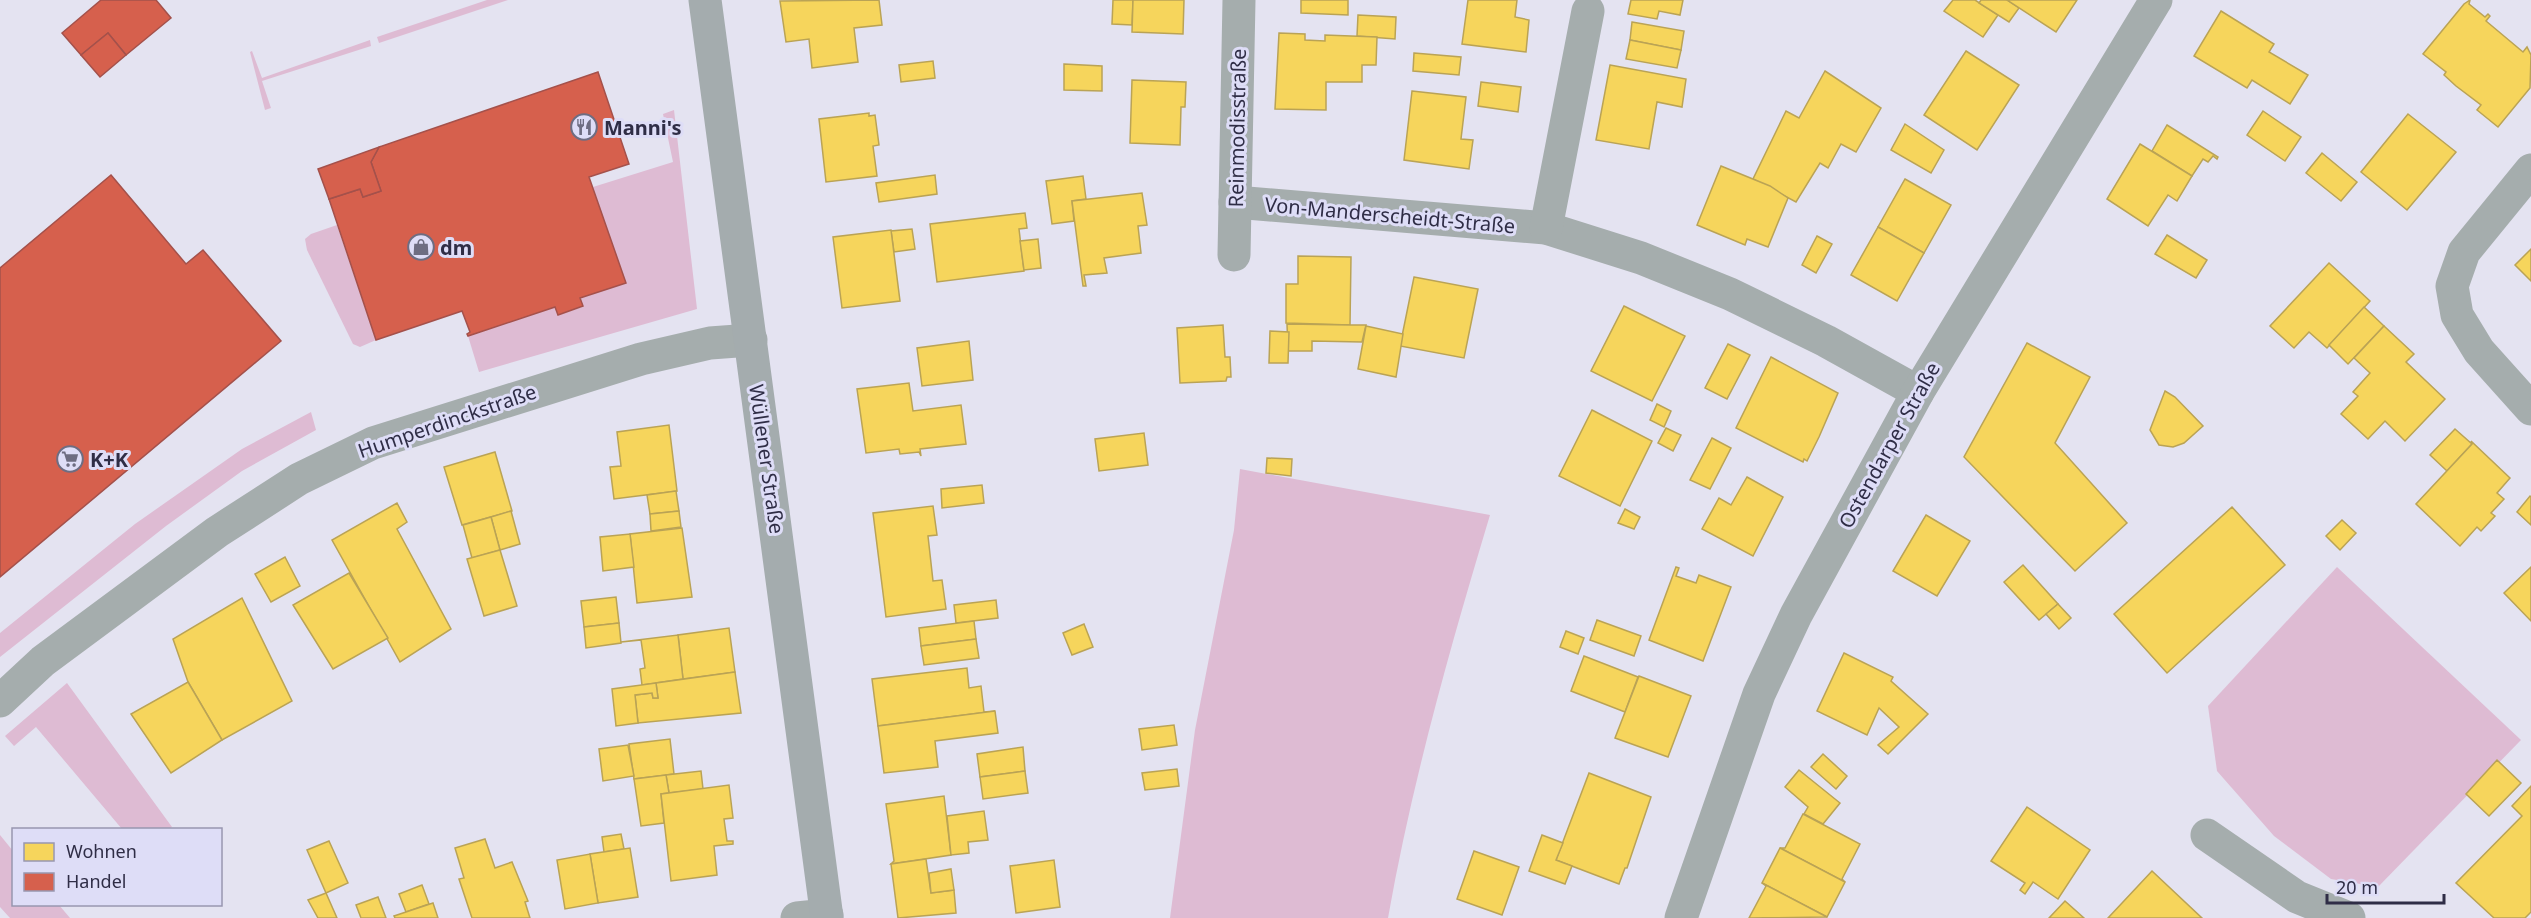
<svg xmlns="http://www.w3.org/2000/svg" width="2531" height="918" font-family="'Noto Sans',sans-serif">
	<style>
		.green { fill: #debbd3 }
		.homes { fill: #f6d55c; stroke: #baa355; stroke-width: 1.5 }
		.shops { fill: #d6604d; stroke: #a4514b; stroke-width: 1.5 }
		.lines { fill: none; stroke-linecap: round; stroke-linejoin: round }
		.street { stroke: #a5adad; stroke-width: 33 }
		.secondary { stroke: #a4acae; stroke-width: 33 }
		.labels { text-anchor: middle; dominant-baseline: central; stroke-width: 6; stroke-linejoin: round; paint-order: stroke }
		.poi-label { font-size: 20px; font-weight: bold; fill: #2f2d46; stroke: #deddf7; text-anchor: start }
		.street-label { font-size: 20px; fill: #2f2d46; stroke: #deddf7 }
	</style>
	<rect width="100%" height="100%" fill="#e4e3f1"/>
	<g class="green">
		<polygon points="487,0 508,0 379,43 377,37"/>
		<polygon points="370,40 371,46 262,81 271,108 265,110 250,52 252,51 262,78"/>
		<polygon points="674,110 697,309 479,372 468,336 555,307 558,315 582,307 580,298 625,283 593,187 673,162 663,114"/>
		<polygon points="337,225 376,340 360,347 353,344 307,250 305,239 311,234"/>
		<polygon points="311,412 316,430 242,471 166,526 0,657 0,633 135,524 242,449"/>
		<path d="M1240 469 1490 515C1450 648 1412 782 1388 918H1170L1195 730 1234 530Z"/>
		<polygon points="2337,567 2521,740 2378,887 2331,879 2274,836 2217,771 2208,706"/>
		<polygon points="67,683 172,827 169,829 122,829 36,727 14,746 5,736"/>
		<polygon points="0,835 13,851 14,904 59,905 70,918 10,918 0,907"/>
	</g>
	<g class="homes">
		<polygon points="879,0 882,25 854,28 858,62 812,68 809,39 786,42 780,1"/>
		<polygon points="1113,0 1133,0 1132,25 1112,24"/>
		<polygon points="1133,0 1184,0 1183,34 1132,32"/>
		<polygon points="1301,0 1348,0 1348,15 1301,13"/>
		<polygon points="1468,0 1517,0 1515,17 1529,20 1526,52 1462,44"/>
		<polygon points="1631,0 1683,0 1680,15 1659,11 1657,19 1628,14"/>
		<polygon points="1953,0 1975,0 1998,15 1983,37 1944,11"/>
		<polygon points="1981,0 2007,0 2019,8 2009,22 1979,3"/>
		<polygon points="2007,0 2077,0 2056,32"/>
		<polygon points="2470,0 2469,4 2485,17 2488,14 2490,16 2486,21 2523,52 2527,47 2531,55 2530,88 2498,127 2477,110 2481,105 2456,86 2444,75 2446,72 2423,54 2464,4"/>
		<polygon points="2221,11 2274,44 2269,52 2308,75 2290,104 2252,80 2247,88 2194,56"/>
		<polygon points="1358,15 1396,17 1395,39 1357,36"/>
		<polygon points="1632,22 1684,31 1681,50 1630,40"/>
		<polygon points="1279,33 1305,34 1305,40 1325,41 1325,35 1377,37 1376,65 1362,65 1362,82 1326,82 1326,110 1275,109"/>
		<polygon points="1630,40 1681,50 1677,68 1626,59"/>
		<polygon points="1966,51 2019,85 1977,150 1924,115"/>
		<polygon points="1414,53 1461,57 1459,75 1413,71"/>
		<polygon points="933,61 935,78 901,82 899,65"/>
		<polygon points="1064,64 1102,66 1102,91 1064,90"/>
		<polygon points="1610,65 1686,79 1682,107 1657,102 1649,149 1596,140"/>
		<polygon points="1825,71 1881,108 1856,152 1841,144 1828,168 1820,163 1796,202 1753,179 1786,111 1799,118"/>
		<polygon points="1132,80 1186,82 1185,107 1181,107 1180,145 1130,143"/>
		<polygon points="1481,82 1521,87 1518,112 1478,106"/>
		<polygon points="1412,91 1466,97 1461,139 1473,140 1469,169 1404,160"/>
		<polygon points="2263,111 2301,137 2285,161 2247,135"/>
		<polygon points="869,113 869,116 875,115 879,145 873,146 877,176 826,182 819,119"/>
		<polygon points="2408,114 2456,152 2407,210 2361,172"/>
		<polygon points="1905,124 1944,150 1931,173 1891,150"/>
		<polygon points="2167,125 2218,157 2217,159 2213,156 2208,162 2203,159 2192,176 2152,151"/>
		<polygon points="2140,144 2192,176 2177,201 2168,195 2148,226 2107,199"/>
		<polygon points="2322,153 2357,182 2341,201 2306,173"/>
		<polygon points="1721,166 1770,186 1788,198 1768,247 1747,239 1745,245 1697,225"/>
		<polygon points="935,175 937,194 879,202 876,183"/>
		<polygon points="1083,176 1086,199 1072,201 1074,221 1052,224 1046,181"/>
		<polygon points="1905,179 1951,205 1924,253 1878,227"/>
		<polygon points="1142,193 1147,225 1138,226 1141,253 1104,258 1107,273 1084,275 1086,286 1083,286 1072,201"/>
		<polygon points="1025,213 1027,228 1019,229 1024,271 937,282 930,224"/>
		<polygon points="1878,227 1924,253 1897,301 1851,275"/>
		<polygon points="912,229 915,249 894,252 891,231"/>
		<polygon points="891,230 900,301 842,308 833,237"/>
		<polygon points="2167,235 2207,260 2196,278 2155,254"/>
		<polygon points="1817,236 1832,244 1816,273 1802,265"/>
		<polygon points="1038,239 1041,268 1024,270 1020,241"/>
		<polygon points="2531,249 2531,281 2515,265"/>
		<polygon points="1298,256 1351,257 1350,325 1286,323 1286,284 1298,284"/>
		<polygon points="2329,263 2370,301 2327,348 2309,332 2294,348 2270,326"/>
		<polygon points="1414,277 1478,289 1464,358 1400,346"/>
		<polygon points="1624,306 1685,336 1652,401 1591,371"/>
		<polygon points="2364,307 2384,326 2348,364 2329,345"/>
		<polygon points="1287,324 1350,325 1366,325 1362,342 1312,341 1312,351 1288,351"/>
		<polygon points="1223,325 1225,357 1230,357 1231,377 1227,377 1226,381 1180,383 1177,328"/>
		<polygon points="1366,326 1403,334 1396,377 1358,369"/>
		<polygon points="2384,326 2414,354 2406,362 2445,399 2405,441 2385,421 2368,439 2341,414 2358,396 2353,392 2370,373 2354,358"/>
		<polygon points="1270,331 1289,332 1288,363 1269,363"/>
		<polygon points="969,341 973,380 922,386 917,348"/>
		<polygon points="2027,343 2090,377 2055,443 2127,523 2075,571 1964,457"/>
		<polygon points="1728,344 1750,355 1727,399 1705,388"/>
		<polygon points="1771,357 1838,393 1819,437 1807,461 1804,459 1803,462 1736,428"/>
		<polygon points="909,383 913,411 961,405 966,444 920,449 921,456 919,452 900,454 899,449 866,453 857,389"/>
		<polygon points="2165,391 2175,397 2203,426 2184,443 2173,447 2159,445 2150,430"/>
		<polygon points="1657,404 1671,411 1664,427 1650,420"/>
		<polygon points="1592,410 1652,441 1620,506 1559,476"/>
		<polygon points="669,425 677,491 614,499 610,467 621,466 617,432"/>
		<polygon points="1666,428 1681,435 1673,451 1658,443"/>
		<polygon points="2455,429 2472,444 2447,471 2430,455"/>
		<polygon points="1144,433 1148,465 1099,471 1095,439"/>
		<polygon points="1712,438 1731,448 1710,489 1690,480"/>
		<polygon points="2471,441 2510,478 2497,493 2504,499 2491,513 2495,516 2481,531 2477,527 2460,546 2416,504 2472,444"/>
		<polygon points="495,452 512,511 462,525 444,467"/>
		<polygon points="1267,458 1292,459 1291,476 1266,473"/>
		<polygon points="1747,477 1783,497 1753,556 1702,529 1719,498 1731,505"/>
		<polygon points="982,485 984,503 942,508 941,489"/>
		<polygon points="676,491 679,511 650,514 647,495"/>
		<polygon points="2530,496 2531,497 2531,525 2517,512"/>
		<polygon points="397,503 407,522 397,529 451,629 400,662 332,540"/>
		<polygon points="933,506 937,535 928,536 933,581 942,580 946,609 886,617 873,513"/>
		<polygon points="2232,507 2285,565 2167,673 2114,614"/>
		<polygon points="1625,509 1640,517 1634,529 1618,523"/>
		<polygon points="511,511 520,544 500,550 491,517"/>
		<polygon points="679,511 681,527 651,531 650,514"/>
		<polygon points="1926,515 1970,541 1937,596 1893,571"/>
		<polygon points="491,517 500,550 472,558 463,525"/>
		<polygon points="2342,520 2356,533 2340,550 2326,536"/>
		<polygon points="682,528 692,597 637,603 630,534"/>
		<polygon points="630,534 634,567 603,571 600,537"/>
		<polygon points="500,550 517,606 484,616 467,559"/>
		<polygon points="285,557 300,586 271,602 255,574"/>
		<polygon points="2023,565 2058,604 2039,620 2004,582"/>
		<polygon points="1676,567 1679,568 1676,576 1696,583 1699,575 1731,587 1703,661 1649,640"/>
		<polygon points="2531,567 2531,621 2504,593"/>
		<polygon points="349,573 388,638 333,669 293,605"/>
		<polygon points="616,597 619,623 584,627 581,601"/>
		<polygon points="242,598 292,701 222,740 188,682 173,639"/>
		<polygon points="996,600 998,618 956,623 954,605"/>
		<polygon points="2058,604 2071,618 2059,629 2046,614"/>
		<polygon points="1597,620 1641,636 1634,656 1590,640"/>
		<polygon points="974,621 976,639 921,646 919,628"/>
		<polygon points="619,623 621,643 586,648 584,627"/>
		<polygon points="1084,624 1093,647 1072,655 1063,633"/>
		<polygon points="729,628 735,672 683,679 678,635"/>
		<polygon points="1566,631 1584,638 1578,654 1560,647"/>
		<polygon points="678,635 683,679 642,685 640,669 645,668 641,640 621,642"/>
		<polygon points="976,639 979,658 924,665 921,646"/>
		<polygon points="1844,653 1893,677 1891,681 1928,714 1888,754 1878,745 1899,727 1879,708 1867,735 1817,711"/>
		<polygon points="1584,656 1638,677 1625,712 1571,691"/>
		<polygon points="967,668 969,688 981,686 984,712 995,711 878,726 872,679"/>
		<polygon points="735,672 741,713 638,723 635,695 652,693 653,698 658,698 656,683"/>
		<polygon points="1639,676 1691,696 1668,757 1615,738"/>
		<polygon points="188,682 222,740 171,773 131,714"/>
		<polygon points="656,683 658,698 653,698 652,693 635,695 638,723 616,726 612,689"/>
		<polygon points="995,711 998,733 935,741 938,767 884,773 878,726"/>
		<polygon points="1174,725 1177,745 1142,750 1139,729"/>
		<polygon points="670,739 674,774 634,779 629,744"/>
		<polygon points="628,745 634,776 603,781 599,749"/>
		<polygon points="1023,747 1025,771 980,777 977,754"/>
		<polygon points="1823,754 1847,776 1836,789 1811,767"/>
		<polygon points="2497,760 2521,783 2489,816 2466,794"/>
		<polygon points="1177,769 1179,786 1145,790 1142,773"/>
		<polygon points="1799,770 1840,803 1823,824 1804,814 1808,807 1785,787"/>
		<polygon points="701,771 703,789 669,793 666,775"/>
		<polygon points="1025,771 1028,793 983,799 980,777"/>
		<polygon points="1589,773 1651,797 1627,868 1625,868 1619,884 1556,860"/>
		<polygon points="666,775 669,793 661,794 664,823 641,826 634,779"/>
		<polygon points="729,785 733,818 724,819 727,841 733,841 733,844 714,846 717,875 671,881 661,794"/>
		<polygon points="2531,786 2531,912 2525,918 2494,918 2456,883 2522,816 2512,806"/>
		<polygon points="944,796 951,855 891,864 894,861 886,804"/>
		<polygon points="2027,807 2090,850 2058,899 2033,882 2025,894 2020,890 2025,883 1991,861"/>
		<polygon points="984,811 988,840 968,842 969,853 951,855 947,816"/>
		<polygon points="1803,814 1860,844 1842,879 1845,882 1780,848 1785,848"/>
		<polygon points="621,834 624,849 604,852 602,837"/>
		<polygon points="1542,835 1563,843 1556,860 1572,866 1565,884 1529,871"/>
		<polygon points="485,839 495,868 512,862 528,901 525,902 530,918 472,918 459,879 464,878 455,848"/>
		<polygon points="329,841 348,883 326,893 307,850"/>
		<polygon points="630,848 638,897 598,903 590,854"/>
		<polygon points="1780,848 1845,882 1827,917 1762,883"/>
		<polygon points="1474,851 1519,867 1502,915 1457,899"/>
		<polygon points="590,854 598,903 565,909 557,860"/>
		<polygon points="926,859 931,893 954,890 956,913 898,918 891,864"/>
		<polygon points="1054,860 1060,907 1016,913 1010,866"/>
		<polygon points="951,869 954,890 931,893 929,873"/>
		<polygon points="2152,871 2202,918 2108,918"/>
		<polygon points="1762,883 1827,917 1749,918 1766,886"/>
		<polygon points="422,885 429,904 406,912 399,894"/>
		<polygon points="326,893 337,918 318,918 308,900"/>
		<polygon points="378,897 386,918 361,918 356,905"/>
		<polygon points="2065,901 2084,918 2049,918"/>
		<polygon points="433,903 438,918 395,918 394,916"/>
	</g>
	<g class="shops">
		<polygon points="101,0 156,0 171,18 126,55 108,33 81,55 62,33"/>
		<polygon points="108,33 126,55 100,77 81,55"/>
		<polygon points="598,72 629,164 589,177 626,283 580,298 583,306 558,315 555,307 468,336 467,334 470,332 462,311 376,340 329,199 360,189 363,197 381,191 371,162 379,147"/>
		<polygon points="379,147 371,162 381,191 363,197 360,189 329,199 318,169"/>
		<polygon points="111,175 186,264 203,250 281,341 0,577 0,268"/>
	</g>
	<g class="lines">
		<g class="street">
			<polyline points="2531,170 2464,252 2452,286 2457,315 2479,351 2531,409"/>
			<polyline points="1235,202 1546,228 1641,258 1730,294 1826,341 1918,392"/>
			<polyline points="1546,228 1588,11"/>
			<polyline points="1234,255 1239,0"/>
			<polyline points="0,701 43,661 217,532 299,479 373,443 641,359 710,343 751,340"/>
			<polyline points="2207,835 2297,897 2349,918"/>
			<polyline points="797,918 827,915"/>
			<polyline points="1681,918 1759,694 1796,615 1918,392 2156,0"/>
		</g>
		<polyline class="secondary" points="705,0 827,918"/>
	</g>
	<defs>
		<g id="restaurant-ring" transform="scale(1.35)"><circle r="9.5" fill="#deddf7" stroke="#6e6d82" stroke-width="1.5"/><path d="M-5-6h1v4h1v-4h1v4h1v-4h1v5L-1.5 .5V6h-2V.5L-5-1ZM5-6V6H3V1.5H1.5Q1.5-4 5-6Z" fill="#6e6d82"/></g>
		<g id="shop-ring" transform="scale(1.35)"><circle r="9.5" fill="#deddf7" stroke="#6e6d82" stroke-width="1.5"/><path d="M-5-2.5h2.3a2.7 3.5 0 0 1 5.4 0H5L5.5 6h-11ZM-1.5-2.5h3a1.5 2.3 0 0 0-3 0Z" fill="#6e6d82"/></g>
		<g id="supermarket-ring" transform="scale(1.35)"><circle r="9.5" fill="#deddf7" stroke="#6e6d82" stroke-width="1.5"/><path d="M-6-5.5h2.5l.6 2H6L4.5 2H-2.5L-4.4-4H-6ZM-1.5 3.2a1.3 1.3 0 1 0 .1 0ZM3 3.2a1.3 1.3 0 1 0 .1 0Z" fill="#6e6d82"/></g>
	</defs>
	<g fill-rule="evenodd">
		<use href="#restaurant-ring" x="584" y="127"/>
		<use href="#shop-ring" x="421" y="247"/>
		<use href="#supermarket-ring" x="70" y="459"/>
	</g>
	<g class="labels">
		<g class="poi-label">
			<text x="604" y="127">Manni's</text>
			<text x="440" y="247">dm</text>
			<text x="90" y="459">K+K</text>
		</g>
		<g class="street-label">
			<text transform="translate(1237 128) rotate(-89)">Reinmodisstraße</text>
			<text transform="translate(1390 215) rotate(5)">Von-Manderscheidt-Straße</text>
			<text transform="translate(447 421) rotate(-19)">Humperdinckstraße</text>
			<text transform="translate(1889 445) rotate(-61)">Ostendarper Straße</text>
			<text transform="translate(767 459) rotate(82)">Wüllener Straße</text>
		</g>
	</g>
	<rect x="12" y="828" width="210" height="78" fill="#deddf7" stroke="#9897b0" stroke-width="1.5"/>
	<rect x="24" y="843" width="30" height="18" fill="#f6d55c" stroke="#9897b0" stroke-width="1.5"/>
	<text x="66" y="858" font-size="18" fill="#2f2d46">Wohnen</text>
	<rect x="24" y="873" width="30" height="18" fill="#d6604d" stroke="#9897b0" stroke-width="1.5"/>
	<text x="66" y="888" font-size="18" fill="#2f2d46">Handel</text>
	<path d="M2327 894v9h117v-9" fill="none" stroke="#2f2d46" stroke-width="3"/>
	<text x="2336" y="894" font-size="18" fill="#2f2d46" stroke="#deddf7" stroke-width="4.5" paint-order="stroke">20 m</text>
</svg>
